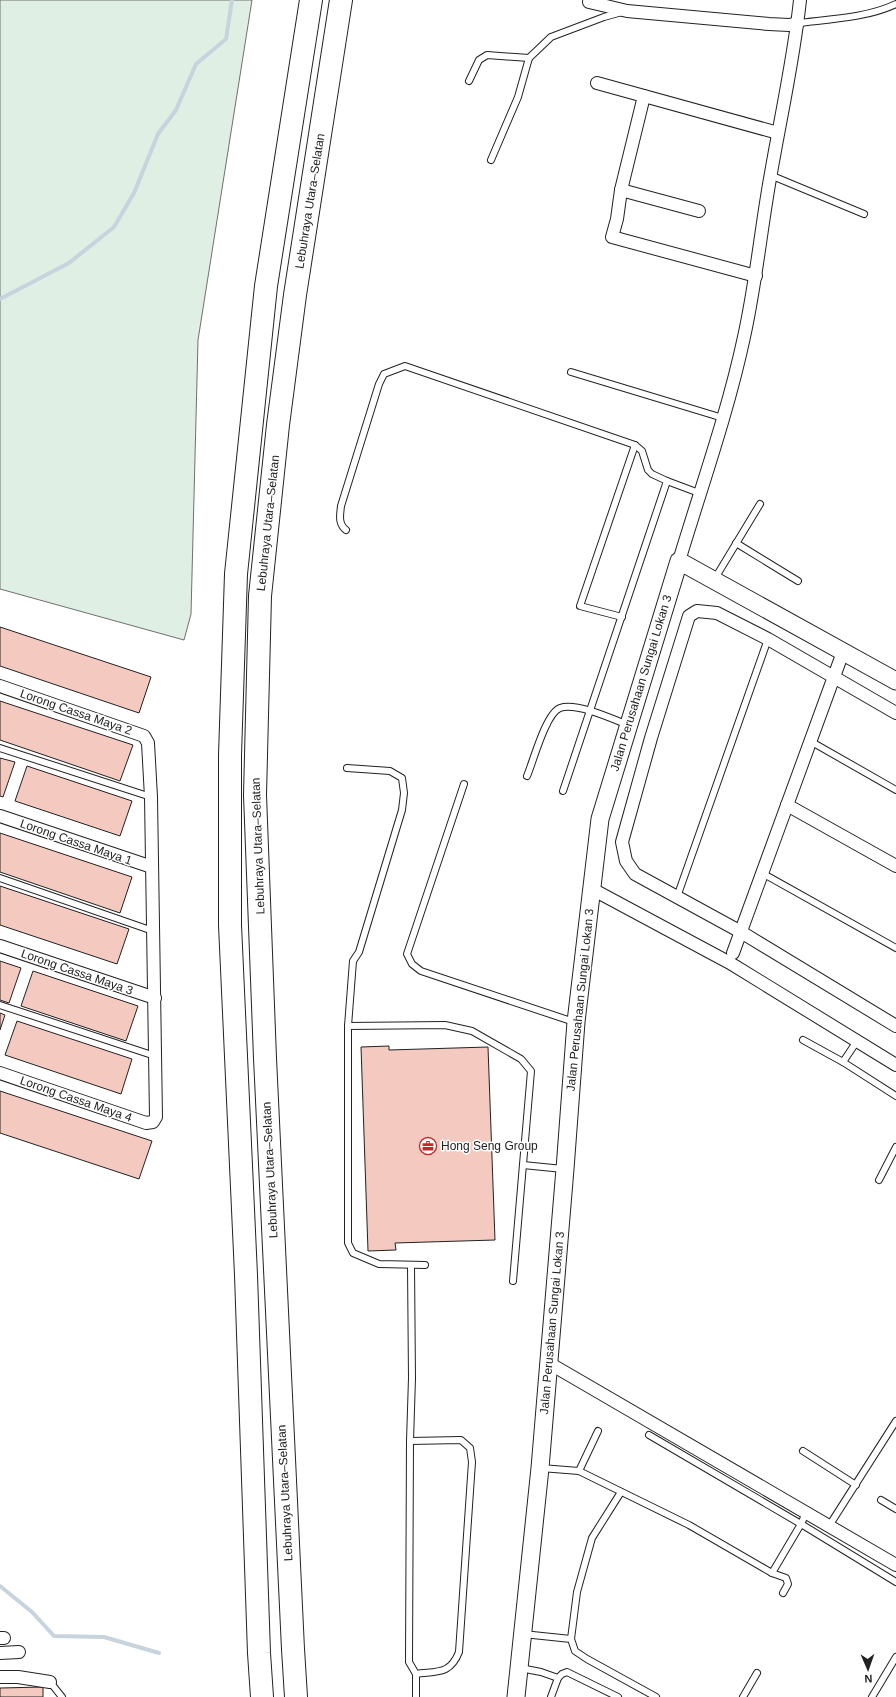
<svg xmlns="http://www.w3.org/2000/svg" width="896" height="1697" font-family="Arial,sans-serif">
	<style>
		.green { fill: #e0efe3; stroke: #6f6f6f }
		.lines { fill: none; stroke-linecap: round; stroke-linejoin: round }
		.stream { stroke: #c7d3dd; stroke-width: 4 }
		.building { fill: #f3c9c0; stroke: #222 }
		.lane-casing { stroke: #222; stroke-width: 8 }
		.street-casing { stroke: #222; stroke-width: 14 }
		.secondary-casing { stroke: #222; stroke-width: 19 }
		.highway-casing { stroke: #222; stroke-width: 24 }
		.lane { stroke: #fff; stroke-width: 6 }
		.street { stroke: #fff; stroke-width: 12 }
		.secondary { stroke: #fff; stroke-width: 17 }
		.highway { stroke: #fff; stroke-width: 22 }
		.labels { text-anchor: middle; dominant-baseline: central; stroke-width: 3; stroke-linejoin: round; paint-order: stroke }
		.street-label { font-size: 12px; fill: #222; stroke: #fff }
		.poi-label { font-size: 12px; fill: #222; stroke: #fff; text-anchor: start }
	</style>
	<rect width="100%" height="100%" fill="#fff"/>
	<polygon class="green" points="0,0 252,0 198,340 191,614 184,640 0,589"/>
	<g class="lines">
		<g class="stream">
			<polyline points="0,299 69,263 114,227 134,193 158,134 176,110 196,64 226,39 232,0"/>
			<polyline points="0,1586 32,1612 54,1636 104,1637 159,1653"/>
		</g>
	</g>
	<g class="building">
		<polygon points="0,627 151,677 139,713 0,666"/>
		<polygon points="0,701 133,745 120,781 0,740"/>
		<polygon points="0,758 15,762 3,797 0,796"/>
		<polygon points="27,766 132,801 120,836 15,801"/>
		<polygon points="0,833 132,877 120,913 0,872"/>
		<polygon points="0,886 129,929 117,964 0,925"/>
		<polygon points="0,961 21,968 9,1003 0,1000"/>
		<polygon points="33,971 138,1006 126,1041 21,1006"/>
		<polygon points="0,1013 5,1015 0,1030"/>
		<polygon points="17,1021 132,1059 121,1094 5,1055"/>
		<polygon points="389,1046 389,1050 488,1047 495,1240 395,1243 396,1250 368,1251 361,1047"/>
		<polygon points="0,1091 152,1141 139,1179 0,1133"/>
		<polygon points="43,1687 43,1697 0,1697 0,1688"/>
	</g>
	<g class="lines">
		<g class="lane-casing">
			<g id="lane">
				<path d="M798 23C831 19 866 18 896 4"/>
				<polyline points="469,81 479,60 487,55 529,58 551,37 604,17 622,12"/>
				<polyline points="491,160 518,97 529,58"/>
				<polyline points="770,175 864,214"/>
				<polyline points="571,372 723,418"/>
				<polyline points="667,481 699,493"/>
				<path d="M346 530C338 524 340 515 341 506L379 384 384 374 405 366 635 445 642 451 648 470 652 474 667 481 563 791"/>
				<polyline points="736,543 798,581"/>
				<polyline points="714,580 760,504"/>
				<polyline points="622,617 580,606 635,445"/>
				<polyline points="810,741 896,790"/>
				<polyline points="0,748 151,797"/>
				<polyline points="347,768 390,771 402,778 404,793 402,810 359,952 353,961 348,1026 348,1243 353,1253 379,1264 425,1265"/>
				<path d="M527 776C533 762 546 713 560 708 576 702 613 719 628 725"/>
				<polyline points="464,784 407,954 412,964 421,971 574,1022"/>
				<polyline points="762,873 896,948"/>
				<polyline points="0,878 153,931"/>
				<polyline points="677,897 768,639"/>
				<polyline points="0,1005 155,1056"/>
				<polyline points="348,1026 445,1025 472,1031 521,1059 531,1071 513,1281"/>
				<polyline points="803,1040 843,1062"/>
				<polyline points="857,1041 843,1062 896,1096"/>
				<polyline points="523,1165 563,1169"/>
				<polyline points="879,1180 896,1147"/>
				<polyline points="411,1266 412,1378 410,1441 409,1662 416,1674 416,1697"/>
				<polyline points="649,1435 801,1524 896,1582"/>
				<path d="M410 1441 461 1440 470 1448 472 1462 459 1652C450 1675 437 1671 416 1674"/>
				<polyline points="803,1451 856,1485"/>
				<polyline points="541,1468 579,1471 689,1525 772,1573 801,1524 806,1513"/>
				<polyline points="579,1471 598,1431"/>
				<polyline points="881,1500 896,1509"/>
				<polyline points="829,1526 896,1421"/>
				<polyline points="772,1573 786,1578 788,1584 783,1593"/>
				<polyline points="523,1634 571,1639 575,1651 587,1659 656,1697"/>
				<polyline points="571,1639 577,1592 592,1538 621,1492"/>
				<polyline points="520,1668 541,1672 558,1678 551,1697"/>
				<polyline points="558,1678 562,1674 567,1672 618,1697"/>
				<polyline points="50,1682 62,1697"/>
				<polyline points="743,1697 757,1673"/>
				<polyline points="872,1697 896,1657"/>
			</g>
		</g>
		<g class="street-casing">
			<g id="street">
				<polyline points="589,2 627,11 769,24 789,25 798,23"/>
				<polyline points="597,83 778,133"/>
				<polyline points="644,96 621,190 617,219 612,237 756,276"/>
				<polyline points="621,190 699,211"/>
				<path d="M679 561C701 488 728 412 744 337 756 283 761 228 771 173 781 115 794 58 800 0"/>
				<polyline points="0,686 144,736 148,743 151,797 156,1117 153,1122 146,1123 0,1073"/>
				<polyline points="896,713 768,639 717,613 697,611 689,616 651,738 622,842 626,861 635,874 741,932 896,1026"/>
				<polyline points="787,805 896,866"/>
				<polyline points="0,816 152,867"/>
				<polyline points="592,889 730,963 896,1065"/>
				<polyline points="0,946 155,998"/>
				<polyline points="733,953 843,652"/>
				<polyline points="547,1362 896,1565"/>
				<polyline points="0,1638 4,1638"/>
				<polyline points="0,1653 19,1652"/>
				<polyline points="0,1677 18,1677 50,1682"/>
			</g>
		</g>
		<g class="secondary-casing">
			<polyline id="secondary" points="516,1697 540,1468 565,1169 576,1022 600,819 679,561 896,681"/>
		</g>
		<g class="highway-casing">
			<g id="highway">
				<polyline points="262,1697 259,1653 246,1275 230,925 230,755 236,574 266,286 311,0"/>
				<polyline points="296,1697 293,1649 265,1058 255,795 260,596 278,425 295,295 341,0"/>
			</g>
		</g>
		<use href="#lane" class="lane"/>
		<use href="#street" class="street"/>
		<use href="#secondary" class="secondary"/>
		<use href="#highway" class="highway"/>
	</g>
	<defs>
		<g id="office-ring" transform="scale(0.9)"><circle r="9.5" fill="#fff" stroke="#c62828" stroke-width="1.5"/><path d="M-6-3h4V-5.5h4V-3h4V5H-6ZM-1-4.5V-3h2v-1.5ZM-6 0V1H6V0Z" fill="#c62828"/></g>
	</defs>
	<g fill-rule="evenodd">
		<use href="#office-ring" x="428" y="1146"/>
	</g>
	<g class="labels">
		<g class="street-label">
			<text transform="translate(310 201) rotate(-81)">Lebuhraya Utara–Selatan</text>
			<text transform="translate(268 523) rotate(-84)">Lebuhraya Utara–Selatan</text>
			<text transform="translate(641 683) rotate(-73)">Jalan Perusahaan Sungai Lokan 3</text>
			<text transform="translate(76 712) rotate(19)">Lorong Cassa Maya 2</text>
			<text transform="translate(76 842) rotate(19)">Lorong Cassa Maya 1</text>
			<text transform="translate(258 846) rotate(-92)">Lebuhraya Utara–Selatan</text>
			<text transform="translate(77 972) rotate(19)">Lorong Cassa Maya 3</text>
			<text transform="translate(580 1000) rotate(-84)">Jalan Perusahaan Sungai Lokan 3</text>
			<text transform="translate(76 1099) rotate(19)">Lorong Cassa Maya 4</text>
			<text transform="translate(270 1170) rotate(-93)">Lebuhraya Utara–Selatan</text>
			<text transform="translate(552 1323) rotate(-85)">Jalan Perusahaan Sungai Lokan 3</text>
			<text transform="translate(285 1493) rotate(-93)">Lebuhraya Utara–Selatan</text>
		</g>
		<g class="poi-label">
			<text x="441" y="1146">Hong Seng Group</text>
		</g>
	</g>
	<g transform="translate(868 1669) rotate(178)" stroke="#ffffff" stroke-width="3" paint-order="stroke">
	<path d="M0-3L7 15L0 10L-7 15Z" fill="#222222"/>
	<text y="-6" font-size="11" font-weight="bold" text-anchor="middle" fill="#222222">N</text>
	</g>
</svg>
